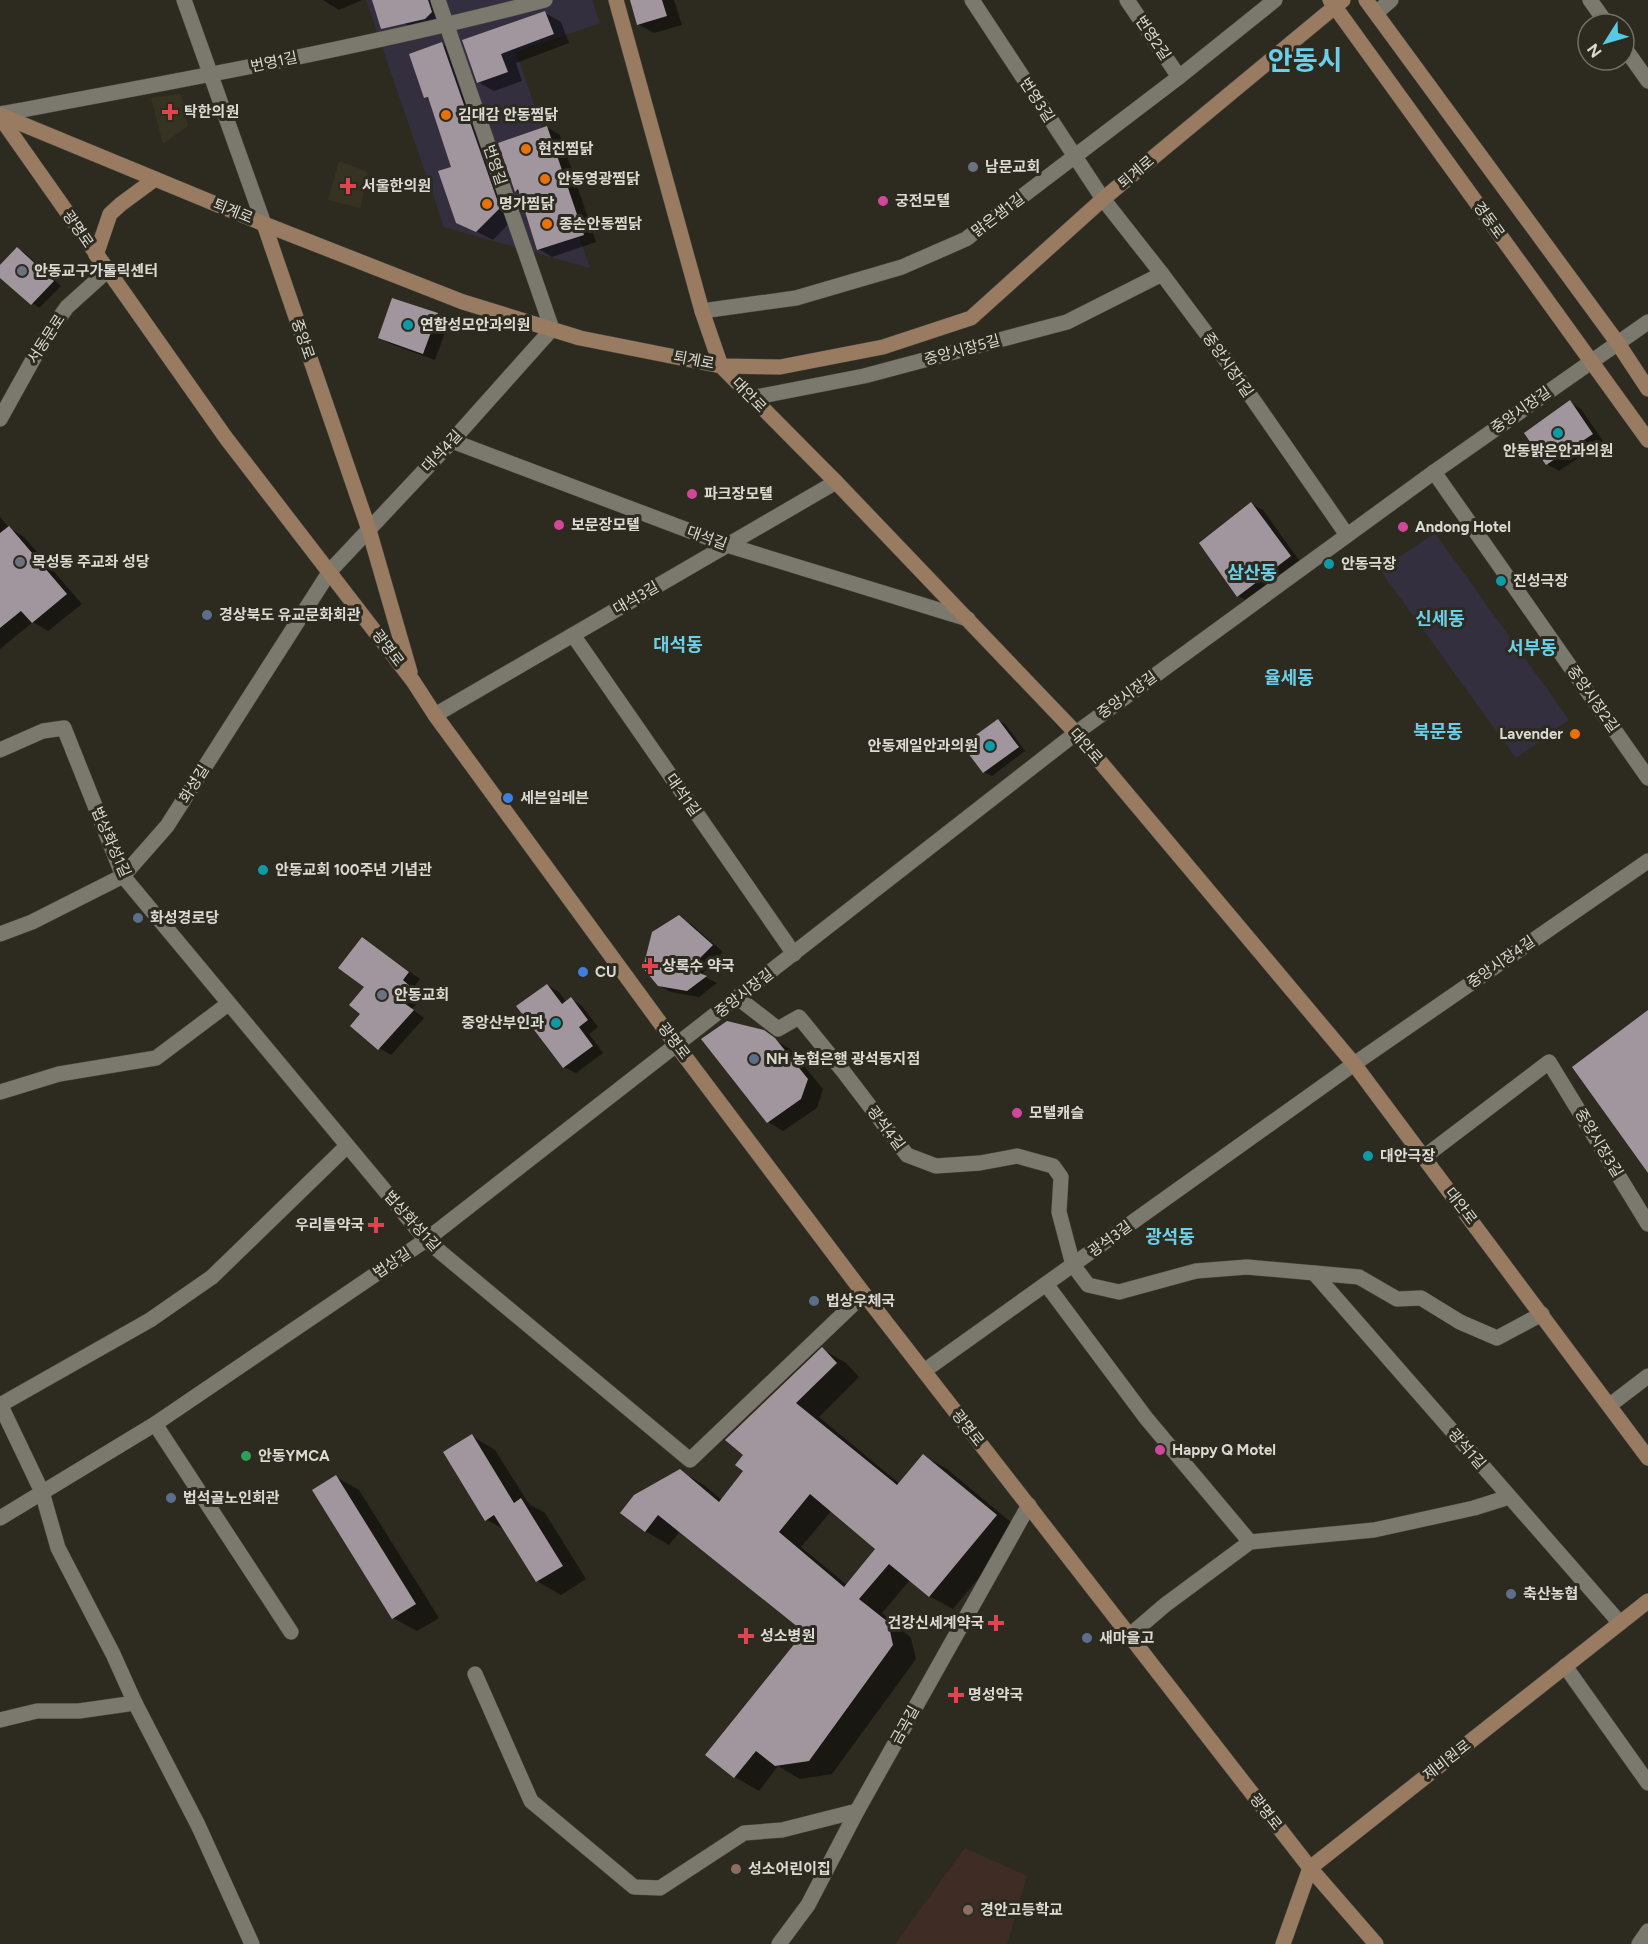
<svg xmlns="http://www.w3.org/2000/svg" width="1648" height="1944" font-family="Figtree,'Noto Sans KR',sans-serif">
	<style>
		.commercial { fill: #342f3f }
		.built { fill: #363322 }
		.education { fill: #3f2d25 }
		.shadow { fill: #0007; fill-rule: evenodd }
		.building { fill: #a2969e; fill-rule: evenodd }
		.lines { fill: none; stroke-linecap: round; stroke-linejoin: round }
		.street-casing { stroke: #48463e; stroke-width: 16 }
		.secondary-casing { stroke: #48463e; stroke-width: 16 }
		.street { stroke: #7b796d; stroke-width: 15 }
		.secondary { stroke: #987b60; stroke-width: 15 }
		.health-dot { fill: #e0444e; stroke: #2d2b20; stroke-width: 2 }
		.food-dot { fill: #e8710a; stroke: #2d2b20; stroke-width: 2 }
		.worship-dot { fill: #6b7280; stroke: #2d2b20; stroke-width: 2 }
		.hotel-dot { fill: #d1479c; stroke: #2d2b20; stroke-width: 2 }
		.culture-dot { fill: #0f9aa8; stroke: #2d2b20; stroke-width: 2 }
		.service-dot { fill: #5c6f8a; stroke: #2d2b20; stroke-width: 2 }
		.shop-dot { fill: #3f7fe0; stroke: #2d2b20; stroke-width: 2 }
		.leisure-dot { fill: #2e9e5b; stroke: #2d2b20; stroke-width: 2 }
		.education-dot { fill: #8d6e63; stroke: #2d2b20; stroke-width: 2 }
		.labels { text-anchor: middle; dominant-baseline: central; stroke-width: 6; stroke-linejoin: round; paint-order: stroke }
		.street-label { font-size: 15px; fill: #dad9d2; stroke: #2d2b20 }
		.poi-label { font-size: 15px; font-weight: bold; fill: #dad9d2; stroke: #2d2b20; text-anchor: start }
		.quarter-label { font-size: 18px; font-weight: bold; fill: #6bcfe8; stroke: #2d2b20 }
		.town-label { font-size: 27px; font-weight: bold; fill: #6bcfe8; stroke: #2d2b20 }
	</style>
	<rect width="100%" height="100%" fill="#2d2b20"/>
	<g class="commercial">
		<polygon points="366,0 592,0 600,23 516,52 590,268 444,227"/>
		<polygon points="1435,533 1569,720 1516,758 1380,570"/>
	</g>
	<g class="built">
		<polygon points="181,94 188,126 163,144 151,98"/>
		<polygon points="339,161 368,172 360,208 328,200"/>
	</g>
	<polygon class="education" points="965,1848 1027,1876 1007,1944 895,1944"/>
	<g class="shadow">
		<polygon points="323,0 362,0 339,10"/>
		<polygon points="397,0 441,0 447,21 420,33 404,23"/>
		<polygon points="632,0 674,0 682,25 654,33 638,24"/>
		<polygon points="545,13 561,22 569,43 516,63 522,81 494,91 478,82 464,41"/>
		<polygon points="442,44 458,53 515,217 493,240 458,222 453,168 431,101 425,97"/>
		<polygon points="547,127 560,135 596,242 552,257 539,249 521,194 516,191 500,143"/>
		<polygon points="18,249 25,253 61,286 39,308 0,276 0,268"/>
		<polygon points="393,300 438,314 449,321 435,360 391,344 380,338"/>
		<polygon points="1570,402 1581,409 1603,441 1559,471 1547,464 1526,433"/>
		<polygon points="1251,504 1263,510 1301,563 1250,602 1238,596"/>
		<polygon points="0,517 9,528 24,537 82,604 48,631 33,622 0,649"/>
		<polygon points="998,720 1006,725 1025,751 992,776 984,772"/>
		<polygon points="679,917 691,924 723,952 701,975 717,983 699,997 671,992 658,985"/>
		<polygon points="363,939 420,979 413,988 423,996 412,1009 424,1018 391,1055 379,1048 362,1014 366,987"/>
		<polygon points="547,985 559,992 566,1002 571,999 582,1006 598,1027 589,1034 603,1053 576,1073 564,1067"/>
		<polygon points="763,1032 790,1049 823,1089 817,1108 783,1131 768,1122"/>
		<path d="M822 1349 846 1363 859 1377 819 1417 900 1484 923 1456 947 1469 1019 1529 953 1609 929 1596 910 1580 882 1613 911 1638 916 1659 832 1774 800 1779 778 1766 759 1791 735 1777 707 1755 806 1632 680 1531 669 1545 645 1531 680 1471 704 1485 722 1500 745 1471ZM832 1510 877 1548 847 1585 801 1547Z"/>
		<polygon points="472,1436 495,1450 529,1504 545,1513 586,1579 561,1595 537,1581 506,1531 486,1519"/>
		<polygon points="336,1477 359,1490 439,1618 417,1631 393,1618"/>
	</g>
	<g class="building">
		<polygon points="372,0 428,0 432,12 425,19 381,29"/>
		<polygon points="630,0 662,0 667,16 637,25"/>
		<polygon points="545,11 554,34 501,54 508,72 477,83 462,40"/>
		<polygon points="442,42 500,208 476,232 456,223 438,171 451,167 428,97 424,98 409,54"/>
		<polygon points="547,126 584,235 537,250 518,189 515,192 498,143"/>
		<polygon points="17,247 54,281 31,305 0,278 0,265"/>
		<polygon points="392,298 438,313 423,354 378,338"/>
		<polygon points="1570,400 1593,434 1546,465 1524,433"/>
		<polygon points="1251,502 1291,556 1237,597 1199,543"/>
		<polygon points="9,526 67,594 32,623 21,611 0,628 0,533"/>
		<polygon points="998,719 1019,747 983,773 962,745"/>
		<polygon points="679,915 713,945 689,969 707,976 687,991 658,986 643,968 652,932"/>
		<polygon points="362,937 409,972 403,980 412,988 401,1001 414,1010 378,1050 350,1026 360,1014 349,1005 364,987 338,968"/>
		<polygon points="547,984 562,1004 571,997 588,1020 579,1027 593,1046 563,1068 516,1006"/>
		<polygon points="1648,1010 1648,1173 1572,1067"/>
		<polygon points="727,1021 764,1030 775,1038 808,1079 801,1099 767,1123 701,1039"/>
		<path d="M822 1347 837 1363 796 1403 897 1485 923 1454 997 1515 929 1597 889 1564 859 1599 888 1622 893 1645 809 1761 775 1766 756 1751 734 1778 705 1755 804 1632 658 1515 645 1532 620 1513 634 1495 680 1469 719 1502 743 1471 735 1465 743 1455 725 1440ZM810 1494 875 1549 844 1587 779 1532Z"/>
		<polygon points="472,1434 514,1503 521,1498 563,1566 536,1582 494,1515 485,1521 443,1452"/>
		<polygon points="336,1475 416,1604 392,1619 312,1490"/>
	</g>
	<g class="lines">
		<g class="street-casing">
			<g id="street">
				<polyline points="184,0 264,224"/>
				<polyline points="972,0 1103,199 1162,274 1218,349 1347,535"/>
				<polyline points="1127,0 1179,77"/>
				<polyline points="1590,0 1607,24"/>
				<polyline points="1376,13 1391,0"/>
				<polyline points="1624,47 1648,81"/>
				<path d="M0 114C183 80 366 47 545 0"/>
				<polyline points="702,311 796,298 902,267 966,239 1179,77 1275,0"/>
				<polyline points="751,398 864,376 1067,322 1162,274"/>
				<polyline points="0,419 45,338 67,307 107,271"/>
				<polyline points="452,441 727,545 968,619"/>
				<polyline points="1434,472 1648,778"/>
				<polyline points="573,635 794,954"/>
				<polyline points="435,715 836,482"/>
				<polyline points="0,750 43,731 64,728 123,876 426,1240 690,1460 864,1294"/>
				<polyline points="0,934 32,922 123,876 167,826 330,571 452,441 552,329 438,0"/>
				<polyline points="738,998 778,1029 799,1017 843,1071 907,1155 936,1166 980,1163 1017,1156 1053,1166 1061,1177 1059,1212 1073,1265 1088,1285 1119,1292 1196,1271 1247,1267 1359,1277 1397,1299 1421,1298 1460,1322 1497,1338 1542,1314"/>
				<polyline points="0,1092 59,1074 156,1058 228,1004"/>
				<polyline points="1424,1157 1549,1062 1648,1224"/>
				<polyline points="1314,1273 1620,1623"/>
				<polyline points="1046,1284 1146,1418 1250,1542"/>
				<polyline points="924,1371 1354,1064 1648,861"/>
				<polyline points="0,1404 42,1492 58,1548 113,1654 135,1703 198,1825 252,1944"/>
				<polyline points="0,1405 150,1320 212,1277 347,1146"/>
				<polyline points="1610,1405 1648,1376"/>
				<polyline points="155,1424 291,1632"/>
				<polyline points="0,1518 155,1424 426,1240 1076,733 1434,472 1648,322"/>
				<polyline points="1130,1635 1165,1605 1250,1542 1374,1530 1474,1508 1509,1497"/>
				<polyline points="1565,1666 1648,1783"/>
				<polyline points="475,1674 531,1801 634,1887 660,1888 744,1833 782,1830 857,1811"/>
				<polyline points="0,1720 37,1711 79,1711 135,1703"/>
				<polyline points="779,1944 808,1905 857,1811 1029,1505"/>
				<polyline points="1639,1944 1648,1931"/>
			</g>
		</g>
		<g class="secondary-casing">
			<g id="secondary">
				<polyline points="616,0 702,311 721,366 836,482 1076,733 1354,1064 1648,1458"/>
				<polyline points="1330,0 1648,440"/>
				<polyline points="1366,0 1617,342 1648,389"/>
				<polyline points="0,115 264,224 463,302 580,338 721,366 780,367 883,347 971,318 1103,199 1343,0"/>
				<polyline points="0,117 226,438 413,681 435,715 677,1046 864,1294 1310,1868 1376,1944"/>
				<polyline points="264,224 369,530 410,672"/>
				<polyline points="96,255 110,214 121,204 155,179"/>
				<polyline points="1283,1944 1310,1868 1648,1601"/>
			</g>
		</g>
		<use href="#street" class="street"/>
		<use href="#secondary" class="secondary"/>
	</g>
	<g class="health-dot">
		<path d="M167 103h6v6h6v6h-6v6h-6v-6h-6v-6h6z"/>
		<path d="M345 177h6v6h6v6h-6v6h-6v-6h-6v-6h6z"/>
		<path d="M647 957h6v6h6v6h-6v6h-6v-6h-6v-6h6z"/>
		<path d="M373 1216h6v6h6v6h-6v6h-6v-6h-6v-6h6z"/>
		<path d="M993 1614h6v6h6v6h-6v6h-6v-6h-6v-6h6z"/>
		<path d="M743 1627h6v6h6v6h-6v6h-6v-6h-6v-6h6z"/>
		<path d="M953 1686h6v6h6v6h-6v6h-6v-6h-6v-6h6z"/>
	</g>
	<g class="food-dot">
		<circle cx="446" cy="115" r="6"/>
		<circle cx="526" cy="149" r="6"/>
		<circle cx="545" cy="179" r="6"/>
		<circle cx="487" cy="204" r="6"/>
		<circle cx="547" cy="224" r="6"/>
		<circle cx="1575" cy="734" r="6"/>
	</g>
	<g class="worship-dot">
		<circle cx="973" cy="167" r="6"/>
		<circle cx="22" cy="271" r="6"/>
		<circle cx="20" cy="562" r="6"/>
		<circle cx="382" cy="995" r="6"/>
	</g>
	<g class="hotel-dot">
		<circle cx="883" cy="201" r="6"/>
		<circle cx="692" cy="494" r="6"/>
		<circle cx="559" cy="525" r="6"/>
		<circle cx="1403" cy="527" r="6"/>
		<circle cx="1017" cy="1113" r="6"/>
		<circle cx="1160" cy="1450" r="6"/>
	</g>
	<g class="culture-dot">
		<circle cx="408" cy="325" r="6"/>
		<circle cx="1558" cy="433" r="6"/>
		<circle cx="1329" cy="564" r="6"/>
		<circle cx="1501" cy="581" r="6"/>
		<circle cx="990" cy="746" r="6"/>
		<circle cx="263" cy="870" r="6"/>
		<circle cx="556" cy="1023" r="6"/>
		<circle cx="1368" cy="1156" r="6"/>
	</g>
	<g class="service-dot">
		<circle cx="207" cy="615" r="6"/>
		<circle cx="138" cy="918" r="6"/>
		<circle cx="754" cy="1059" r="6"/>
		<circle cx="814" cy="1301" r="6"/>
		<circle cx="171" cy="1498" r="6"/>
		<circle cx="1511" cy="1594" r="6"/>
		<circle cx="1087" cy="1638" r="6"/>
	</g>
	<g class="shop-dot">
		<circle cx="508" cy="798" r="6"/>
		<circle cx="583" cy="972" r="6"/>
	</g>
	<circle class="leisure-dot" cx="246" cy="1456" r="6"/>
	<g class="education-dot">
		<circle cx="736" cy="1869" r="6"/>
		<circle cx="968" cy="1910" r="6"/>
	</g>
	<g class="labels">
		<g class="street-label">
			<text transform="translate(1153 38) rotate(56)">번영2길</text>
			<text transform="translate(274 62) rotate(-12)">번영1길</text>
			<text transform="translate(1037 100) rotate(57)">번영3길</text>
			<text transform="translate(495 165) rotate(71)">번영길</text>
			<text transform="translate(1136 172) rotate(-40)">퇴계로</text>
			<text transform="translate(233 211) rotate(22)">퇴계로</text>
			<text transform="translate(998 215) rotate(-37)">맑은샘1길</text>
			<text transform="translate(1489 220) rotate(54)">경동로</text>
			<text transform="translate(78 229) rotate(55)">광명로</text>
			<text transform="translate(46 339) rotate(-57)">서동문로</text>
			<text transform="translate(303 339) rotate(71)">중앙로</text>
			<text transform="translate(962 350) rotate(-15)">중앙시장5길</text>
			<text transform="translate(694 360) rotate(11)">퇴계로</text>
			<text transform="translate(1228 365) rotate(55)">중앙시장1길</text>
			<text transform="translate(749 395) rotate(46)">대안로</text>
			<text transform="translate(1521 410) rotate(-35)">중앙시장길</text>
			<text transform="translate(442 451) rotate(-47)">대석4길</text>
			<text transform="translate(707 538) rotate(20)">대석길</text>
			<text transform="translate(636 598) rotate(-30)">대석3길</text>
			<text transform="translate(388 648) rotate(53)">광명로</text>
			<text transform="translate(1127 695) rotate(-36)">중앙시장길</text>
			<text transform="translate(1593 699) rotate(55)">중앙시장2길</text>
			<text transform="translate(1086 746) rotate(49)">대안로</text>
			<text transform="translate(194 784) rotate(-58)">화성길</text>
			<text transform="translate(683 795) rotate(55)">대석1길</text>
			<text transform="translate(111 842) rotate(66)">법상화성1길</text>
			<text transform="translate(1501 962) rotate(-35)">중앙시장4길</text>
			<text transform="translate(744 993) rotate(-38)">중앙시장길</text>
			<text transform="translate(674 1041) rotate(53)">광명로</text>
			<text transform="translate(886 1128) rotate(53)">광석4길</text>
			<text transform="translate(1599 1143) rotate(59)">중앙시장3길</text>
			<text transform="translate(1461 1206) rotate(53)">대안로</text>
			<text transform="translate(412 1221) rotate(48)">법상화성1길</text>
			<text transform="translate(1110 1239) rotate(-36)">광석3길</text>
			<text transform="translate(392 1263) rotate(-34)">법상길</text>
			<text transform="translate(968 1428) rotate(52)">광명로</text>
			<text transform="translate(1467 1449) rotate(49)">광석1길</text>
			<text transform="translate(905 1725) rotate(-61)">금곡길</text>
			<text transform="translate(1447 1760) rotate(-38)">제비원로</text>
			<text transform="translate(1266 1812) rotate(52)">광명로</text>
		</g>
		<g class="poi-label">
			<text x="184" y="112">탁한의원</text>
			<text x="458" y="115">김대감 안동찜닭</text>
			<text x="538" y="149">현진찜닭</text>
			<text x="985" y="167">남문교회</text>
			<text x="557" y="179">안동영광찜닭</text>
			<text x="362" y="186">서울한의원</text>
			<text x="895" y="201">궁전모텔</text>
			<text x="499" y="204">명가찜닭</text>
			<text x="559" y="224">종손안동찜닭</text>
			<text x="34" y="271">안동교구가톨릭센터</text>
			<text x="420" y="325">연합성모안과의원</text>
			<text x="1558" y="451" text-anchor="middle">안동밝은안과의원</text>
			<text x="704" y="494">파크장모텔</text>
			<text x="571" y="525">보문장모텔</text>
			<text x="1415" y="527">Andong Hotel</text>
			<text x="32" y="562">목성동 주교좌 성당</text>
			<text x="1341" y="564">안동극장</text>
			<text x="1513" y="581">진성극장</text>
			<text x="219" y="615">경상북도 유교문화회관</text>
			<text x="1563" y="734" text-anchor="end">Lavender</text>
			<text x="978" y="746" text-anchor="end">안동제일안과의원</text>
			<text x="520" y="798">세븐일레븐</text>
			<text x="275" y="870">안동교회 100주년 기념관</text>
			<text x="150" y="918">화성경로당</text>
			<text x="662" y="966">상록수 약국</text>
			<text x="595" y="972">CU</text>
			<text x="394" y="995">안동교회</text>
			<text x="544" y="1023" text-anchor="end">중앙산부인과</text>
			<text x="766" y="1059">NH 농협은행 광석동지점</text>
			<text x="1029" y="1113">모텔캐슬</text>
			<text x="1380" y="1156">대안극장</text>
			<text x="364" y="1225" text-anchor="end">우리들약국</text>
			<text x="826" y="1301">법상우체국</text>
			<text x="1172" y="1450">Happy Q Motel</text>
			<text x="258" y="1456">안동YMCA</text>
			<text x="183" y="1498">법석골노인회관</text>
			<text x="1523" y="1594">축산농협</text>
			<text x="984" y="1623" text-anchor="end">건강신세계약국</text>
			<text x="760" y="1636">성소병원</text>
			<text x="1099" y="1638">새마을고</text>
			<text x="968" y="1695">명성약국</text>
			<text x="748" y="1869">성소어린이집</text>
			<text x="980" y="1910">경안고등학교</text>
		</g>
		<g class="quarter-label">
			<text x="1252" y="573">삼산동</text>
			<text x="1440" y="619">신세동</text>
			<text x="678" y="645">대석동</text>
			<text x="1532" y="648">서부동</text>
			<text x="1289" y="678">율세동</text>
			<text x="1438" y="732">북문동</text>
			<text x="1170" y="1237">광석동</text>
		</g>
		<g class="town-label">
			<text x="1305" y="60">안동시</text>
		</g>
	</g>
	<g transform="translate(1606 42) rotate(233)"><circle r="28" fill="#2d2b20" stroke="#727167" stroke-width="1.5"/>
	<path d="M0-4.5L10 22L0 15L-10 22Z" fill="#58c8e4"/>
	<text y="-9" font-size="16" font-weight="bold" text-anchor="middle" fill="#dad9d2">N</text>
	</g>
</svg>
